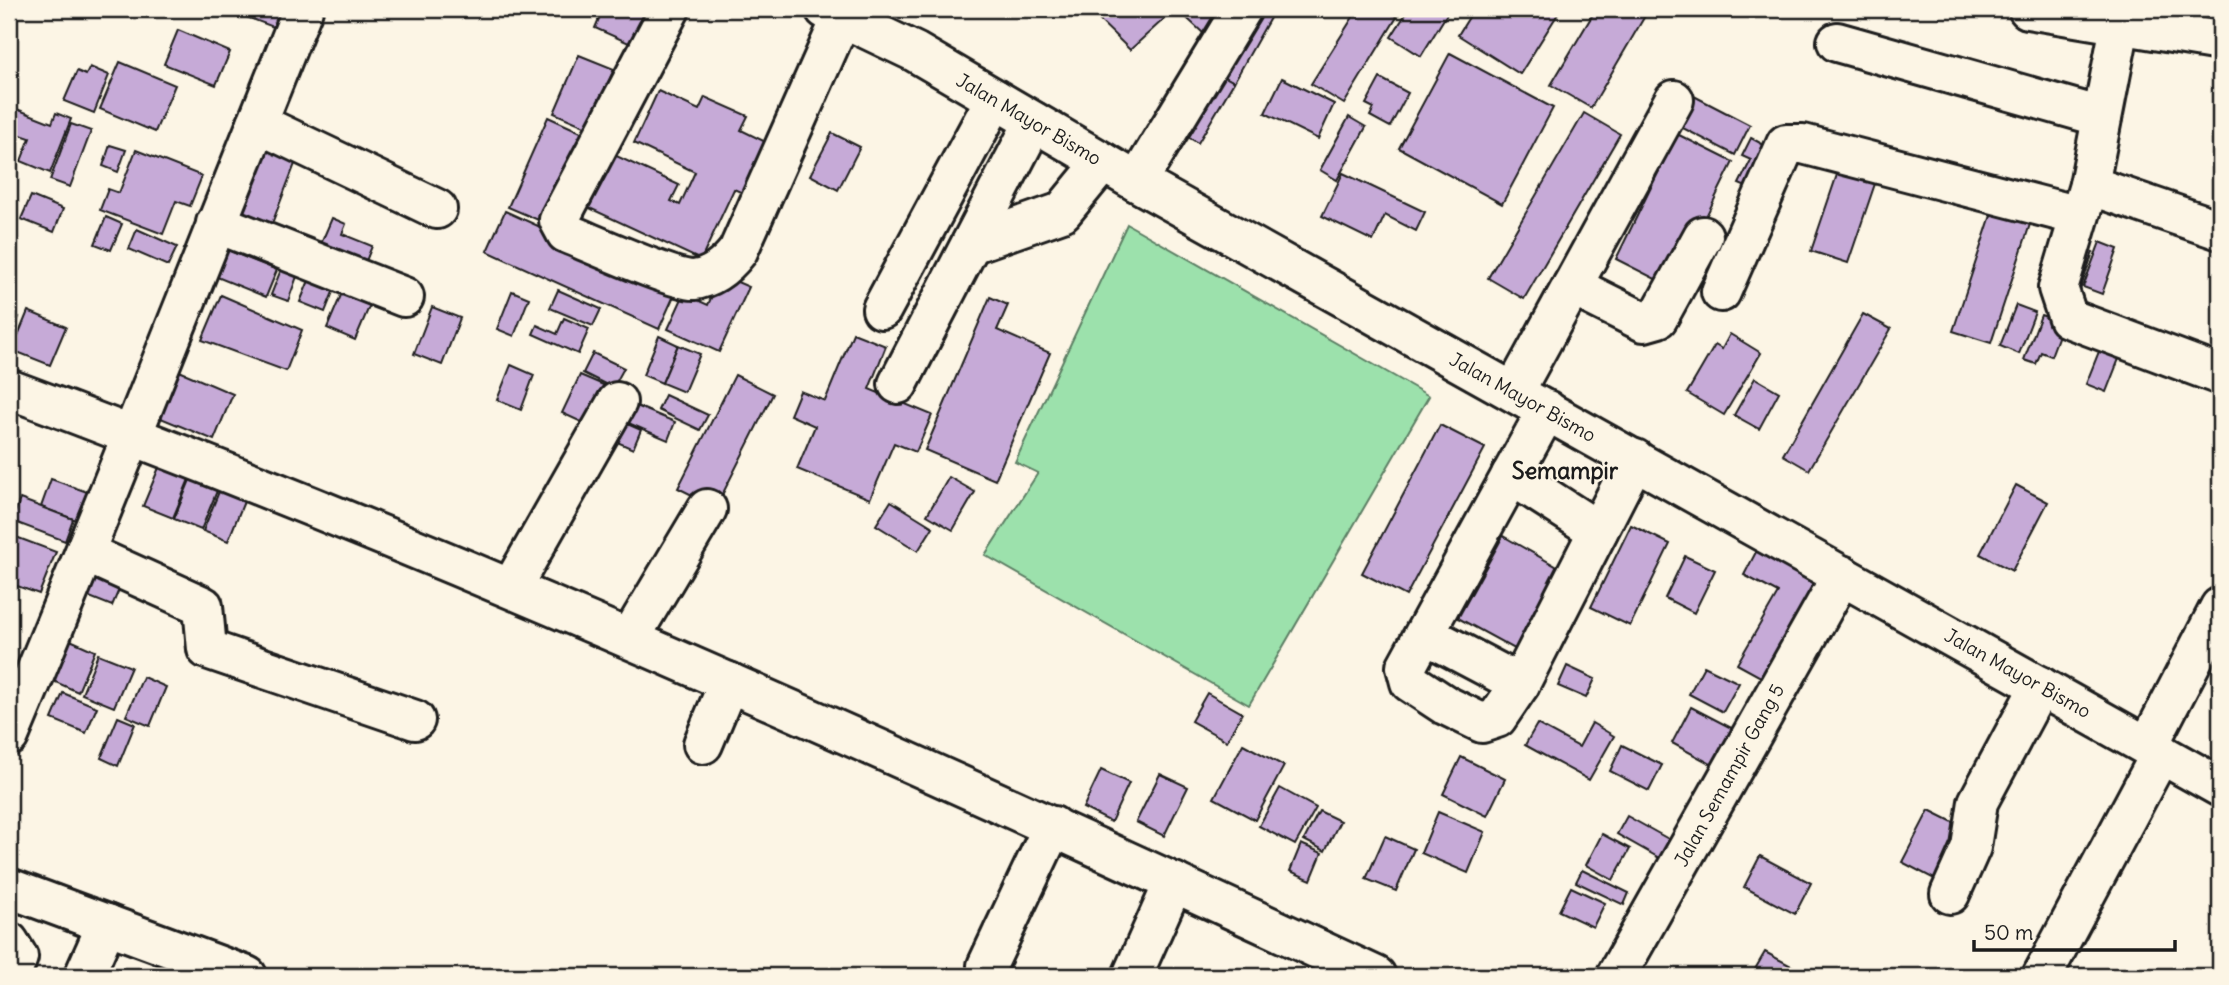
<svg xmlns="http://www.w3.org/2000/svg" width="2229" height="985" font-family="Delius,sans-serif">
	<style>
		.green { fill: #9ce1ac; stroke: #5c7e64; stroke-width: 2 }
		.building { fill: #c6aad7; stroke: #1c1c1c; stroke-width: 2 }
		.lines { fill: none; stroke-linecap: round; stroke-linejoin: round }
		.minor-casing { stroke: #1c1c1c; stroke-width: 44 }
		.major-casing { stroke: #1c1c1c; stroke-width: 44 }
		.minor { stroke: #fcf5e5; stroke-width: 38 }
		.major { stroke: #fcf5e5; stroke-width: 38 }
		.labels { text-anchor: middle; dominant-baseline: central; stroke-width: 5; stroke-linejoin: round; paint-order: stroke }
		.street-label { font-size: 19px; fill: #1c1c1c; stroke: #fcf5e5 }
		.quarter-label { font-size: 23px; font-weight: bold; fill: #1c1c1c; stroke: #fcf5e5 }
	</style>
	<rect width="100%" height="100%" fill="#fcf5e5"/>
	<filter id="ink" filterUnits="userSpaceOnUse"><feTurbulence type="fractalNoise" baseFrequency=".0143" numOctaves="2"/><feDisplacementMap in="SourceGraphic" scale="14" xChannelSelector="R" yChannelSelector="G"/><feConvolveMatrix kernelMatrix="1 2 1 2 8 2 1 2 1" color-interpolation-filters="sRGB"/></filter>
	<g filter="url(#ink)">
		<polygon class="green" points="1127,224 1429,396 1249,705 985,555 1038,473 1015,462"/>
		<g class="building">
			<polygon points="225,9 296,9 287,32"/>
			<polygon points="603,9 656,9 640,48 595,28"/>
			<polygon points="1088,9 1175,9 1130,50"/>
			<polygon points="1177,9 1218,9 1204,34"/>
			<polygon points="1251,9 1275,9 1234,82 1215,72"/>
			<polygon points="1358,9 1383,9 1397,17 1344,104 1311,84"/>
			<polygon points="1409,9 1450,9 1421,56 1391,37"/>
			<polygon points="1474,9 1561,9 1520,74 1458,35"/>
			<polygon points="1596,9 1649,9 1591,108 1551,85"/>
			<polygon points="178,30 230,52 216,85 164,64"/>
			<polygon points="1450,53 1553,108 1502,204 1399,148"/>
			<polygon points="579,55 614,69 589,128 554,113"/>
			<polygon points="120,62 175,85 155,132 100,109"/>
			<polygon points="90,67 109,75 94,113 64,101 77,71 86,75"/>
			<polygon points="1209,68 1234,82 1198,143 1174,129"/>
			<polygon points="1282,78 1334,104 1318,139 1265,113"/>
			<polygon points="1380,78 1408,93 1390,127 1370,116 1374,108 1366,104"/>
			<polygon points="658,91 699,110 705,97 748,116 741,130 778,148 754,198 734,189 701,260 583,205 608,152 679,185 671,201 680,205 695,172 634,143"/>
			<polygon points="1692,95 1750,125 1735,155 1677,125"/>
			<polygon points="9,106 52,123 56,113 71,119 50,173 21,161 30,138 9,131"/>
			<polygon points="1584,113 1620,134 1524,299 1488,278"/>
			<polygon points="548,117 583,133 543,222 508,207"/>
			<polygon points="1349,117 1366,127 1337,180 1320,170"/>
			<polygon points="71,124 91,131 70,187 50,180"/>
			<polygon points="832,133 860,147 838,190 810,175"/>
			<polygon points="1677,134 1733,162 1671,287 1616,259"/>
			<polygon points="1751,138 1779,153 1760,193 1739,184 1751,160 1742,156"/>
			<polygon points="262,142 298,156 266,239 229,224"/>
			<polygon points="110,145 126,150 118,172 103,166"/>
			<polygon points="136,150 202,176 190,206 176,201 163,234 100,210 108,189 119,193"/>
			<polygon points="1843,157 1880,169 1848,263 1811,251"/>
			<polygon points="1343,173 1425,212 1416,231 1385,215 1373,241 1322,216"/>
			<polygon points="31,196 63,209 54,232 21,219"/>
			<polygon points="1997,197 2035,209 1991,343 1953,331"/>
			<polygon points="505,211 677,289 659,329 487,251"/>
			<polygon points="106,217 122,224 111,250 95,244"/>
			<polygon points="332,218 346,224 342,234 372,246 362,271 317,253"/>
			<polygon points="137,229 177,247 168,266 129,249"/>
			<polygon points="2100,242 2118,249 2102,294 2083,287"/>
			<polygon points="2077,246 2093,252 2078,296"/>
			<polygon points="227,250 277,270 266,297 217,277"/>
			<polygon points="303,260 288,301 271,295 282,267"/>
			<polygon points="721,275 749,287 719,352 668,329 684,294 708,305"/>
			<polygon points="339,277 325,312 300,302 310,278"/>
			<polygon points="347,281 375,293 355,340 327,328"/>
			<polygon points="558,290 601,309 593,326 550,308"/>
			<polygon points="512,291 529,298 514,336 497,329"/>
			<polygon points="221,295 302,330 286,371 202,340"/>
			<polygon points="990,297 1008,305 997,330 1050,353 995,480 925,450"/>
			<polygon points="2016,305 2035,312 2019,354 2000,346"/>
			<polygon points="432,307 460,318 442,365 414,354"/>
			<polygon points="28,311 66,327 50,365 12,350"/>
			<polygon points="9,313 19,317 9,343"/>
			<polygon points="1863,314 1891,329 1809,470 1783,455"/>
			<polygon points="2041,315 2063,324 2051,356 2041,352 2036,364 2024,360"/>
			<polygon points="564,318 589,329 578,354 533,334 537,325 557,334"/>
			<polygon points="853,333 886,346 869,389 932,415 916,452 894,443 870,499 797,469 815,426 790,415 800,391 825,401"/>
			<polygon points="1730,334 1761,353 1724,415 1687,393 1715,345 1722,349"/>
			<polygon points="659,336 678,345 662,383 643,375"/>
			<polygon points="2102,344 2122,351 2106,392 2086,384"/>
			<polygon points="678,345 700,354 684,392 662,383"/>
			<polygon points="593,353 624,368 613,388 583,373"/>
			<polygon points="511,365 534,375 521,410 497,400"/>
			<polygon points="170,367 233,394 214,440 151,414"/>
			<polygon points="580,375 608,387 590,426 562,413"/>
			<polygon points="735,375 773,394 716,507 678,488"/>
			<polygon points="1755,378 1779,392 1759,429 1734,415"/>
			<polygon points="665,395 708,415 700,430 658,410"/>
			<polygon points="634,405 675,422 668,440 626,422"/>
			<polygon points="616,419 641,430 633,449 608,438"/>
			<polygon points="1440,425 1485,448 1406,596 1362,573"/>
			<polygon points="160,465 190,477 173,518 143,506"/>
			<polygon points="192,475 219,486 201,530 174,519"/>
			<polygon points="949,477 975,492 953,530 927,515"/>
			<polygon points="51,479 90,493 79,521 41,507"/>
			<polygon points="2016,485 2048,502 2012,571 1980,554"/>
			<polygon points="220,489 245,499 228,541 203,531"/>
			<polygon points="20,499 73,519 65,541 12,521"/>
			<polygon points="891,501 933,527 918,551 876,525"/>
			<polygon points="1631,525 1670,544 1630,626 1591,607"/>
			<polygon points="1503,536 1566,572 1522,653 1458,618"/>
			<polygon points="16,537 56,552 39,594 9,583 9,556"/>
			<polygon points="1757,550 1820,584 1766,680 1737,664 1778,593 1744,575"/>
			<polygon points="1685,556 1715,570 1694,613 1665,598"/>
			<polygon points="93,567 123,580 112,606 82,594"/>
			<polygon points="68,639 95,651 78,692 51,680"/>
			<polygon points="98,654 131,667 114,707 82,694"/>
			<polygon points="1567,666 1595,679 1586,698 1558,686"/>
			<polygon points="1704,666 1739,683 1723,712 1689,694"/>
			<polygon points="143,677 166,687 150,726 126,716"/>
			<polygon points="63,693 97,707 86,733 52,719"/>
			<polygon points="1207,693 1242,713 1227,741 1191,721"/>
			<polygon points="1691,707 1741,733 1722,770 1672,743"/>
			<polygon points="118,717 135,724 118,766 101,758"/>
			<polygon points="1592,723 1614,736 1589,780 1525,745 1537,724 1579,747"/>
			<polygon points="1243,744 1284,766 1255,820 1214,798"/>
			<polygon points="1622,745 1662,765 1649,791 1610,771"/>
			<polygon points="1461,757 1505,779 1487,816 1443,794"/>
			<polygon points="1101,770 1129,783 1111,822 1083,808"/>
			<polygon points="1160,774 1188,787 1164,836 1136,822"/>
			<polygon points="1280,788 1316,808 1295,845 1259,826"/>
			<polygon points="1929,810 1967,829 1940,882 1902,862"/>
			<polygon points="1319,811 1340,821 1325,851 1304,840"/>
			<polygon points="1438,812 1485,832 1468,873 1421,853"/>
			<polygon points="1627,816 1672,841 1661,859 1617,834"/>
			<polygon points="1602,834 1630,849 1613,880 1586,865"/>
			<polygon points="1385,836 1414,849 1396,891 1366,879"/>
			<polygon points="1301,844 1322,853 1311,880 1290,871"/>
			<polygon points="1760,856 1811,883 1795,914 1744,887"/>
			<polygon points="1582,870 1629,893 1624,905 1576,882"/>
			<polygon points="1571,887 1605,903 1593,927 1559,911"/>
			<polygon points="1765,952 1793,967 1788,976 1751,976"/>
		</g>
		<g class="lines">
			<g class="minor-casing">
				<g id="minor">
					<path d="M670 9 559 220 566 233C589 242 675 281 694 280 713 278 727 265 738 251L842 17"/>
					<polyline points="2028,9 2220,41"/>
					<polyline points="2120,26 2089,185 2058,288 2068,318 2220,375"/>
					<polyline points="1837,42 2102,117"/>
					<polyline points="257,123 437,209"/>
					<polyline points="1137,182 1242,9"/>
					<polyline points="2089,185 2220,230"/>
					<polyline points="216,223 404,297"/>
					<polyline points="971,244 1062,212 1103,162"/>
					<polyline points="1572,286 1644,322 1658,318 1703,236"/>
					<polyline points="1721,292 1786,144 1803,144 2079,216"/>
					<polyline points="882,309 995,99"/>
					<polyline points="898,384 1034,122"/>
					<path d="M9 389C474 562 926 767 1376 976"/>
					<polyline points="1514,392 1674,100"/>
					<polyline points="1547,410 1406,667 1410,682 1445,705 1482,723 1497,718 1520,684 1635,459"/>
					<polyline points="1511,475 1598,531"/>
					<polyline points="86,553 203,606 207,649 415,720"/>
					<polyline points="511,588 617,402"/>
					<polyline points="1425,634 1520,684"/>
					<polyline points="630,638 707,509"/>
					<path d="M9 736C110 495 205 251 303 9"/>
					<polyline points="703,744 729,682"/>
					<polyline points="2148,746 2220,607"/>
					<polyline points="9,888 247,976"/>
					<polyline points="1950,894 1971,847 1978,802 2040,686"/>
					<polyline points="9,942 18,957 11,976"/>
					<polyline points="987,966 1053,826"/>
					<polyline points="84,976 107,924"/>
					<polyline points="1132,976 1174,882"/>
					<polyline points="1616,976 1842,575"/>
					<polyline points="2042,976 2161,753"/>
				</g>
			</g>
			<g class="major-casing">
				<polyline id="major" points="825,9 915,52 1137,182 2220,787"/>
			</g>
			<use href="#minor" class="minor"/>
			<use href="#major" class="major"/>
		</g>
	</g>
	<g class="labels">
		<g class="street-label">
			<text transform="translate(1029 119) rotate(30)">Jalan Mayor Bismo</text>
			<text transform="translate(1523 397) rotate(29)">Jalan Mayor Bismo</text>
			<text transform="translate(2018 673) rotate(29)">Jalan Mayor Bismo</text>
			<text transform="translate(1729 775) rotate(-61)">Jalan Semampir Gang 5</text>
		</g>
		<g class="quarter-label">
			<text x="1565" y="470">Semampir</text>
		</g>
	</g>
	<rect width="2229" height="985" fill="none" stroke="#fcf5e5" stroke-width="35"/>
	<rect x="18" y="18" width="2194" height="950" fill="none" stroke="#1c1c1c" stroke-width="2.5" filter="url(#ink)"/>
	<path d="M1974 940v10h201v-10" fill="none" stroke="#1c1c1c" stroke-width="3.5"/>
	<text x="1984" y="940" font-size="21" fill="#1c1c1c" stroke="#fcf5e5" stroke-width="5" paint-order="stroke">50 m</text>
</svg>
